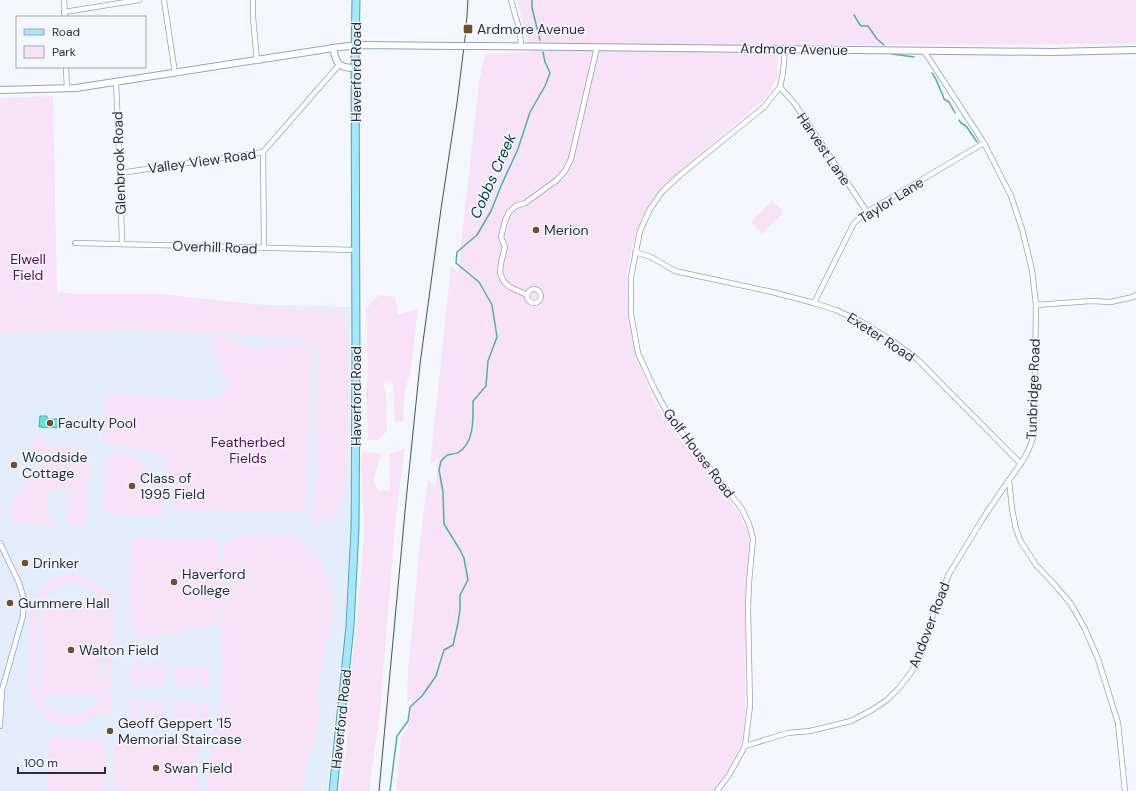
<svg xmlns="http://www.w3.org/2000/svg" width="1136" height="791" font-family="'DM Sans',sans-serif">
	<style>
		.built { fill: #e3edfb }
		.green { fill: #f8e2f8; fill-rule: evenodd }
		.water { fill: #5be7dc; stroke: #4bb0ab }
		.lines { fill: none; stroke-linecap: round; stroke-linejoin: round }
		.stream { stroke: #4bb0ab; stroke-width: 1.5 }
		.street-casing { stroke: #91a5c0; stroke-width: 6 }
		.secondary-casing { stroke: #91a5c0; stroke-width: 8 }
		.primary-casing { stroke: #529eb9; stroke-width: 9 }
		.street { stroke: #fff; stroke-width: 4.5 }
		.secondary { stroke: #fff; stroke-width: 6 }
		.primary { stroke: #a5e8fe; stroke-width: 7 }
		.tram { stroke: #4b525d; stroke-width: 1 }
		.secondary-bridge-casing { stroke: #91a5c0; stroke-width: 8; stroke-linecap: butt }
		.secondary-bridge { stroke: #fff; stroke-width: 6 }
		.poi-dot { fill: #714f27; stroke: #f4f8fe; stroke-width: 1.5 }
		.labels { text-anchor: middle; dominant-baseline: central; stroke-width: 3; stroke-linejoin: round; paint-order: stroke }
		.poi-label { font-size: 14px; fill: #272f3a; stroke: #f4f8fe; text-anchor: start }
		.street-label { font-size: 14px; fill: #272f3a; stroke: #f4f8fe }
		.park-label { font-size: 14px; fill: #5c0761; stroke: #f4f8fe }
		.water-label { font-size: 15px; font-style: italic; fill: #00413d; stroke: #f4f8fe }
	</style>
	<rect width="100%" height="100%" fill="#f4f8fe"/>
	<polygon class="built" points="0,297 351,307 349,537 345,626 327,791 0,791"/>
	<g class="green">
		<polygon points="517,0 1136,0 1136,44 779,45 777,77 771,90 764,99 677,174 660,190 648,207 637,229 631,251 627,277 629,315 635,352 649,389 664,419 738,511 745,526 749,537 745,659 745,718 741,744 726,774 713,791 396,791 401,737 408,728 412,698 407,703 408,670 414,610 420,540 428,480 435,487 438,458 430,465 451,266 458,272 479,82 485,54 530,52"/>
		<polygon points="53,96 57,292 76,294 162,294 304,310 345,311 347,327 348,382 348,441 344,499 338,516 317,521 311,516 317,481 316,406 319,348 305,341 249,335 130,330 0,333 0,98"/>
		<polygon points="772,200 784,212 762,234 751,222"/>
		<polygon points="379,295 395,297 398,314 418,309 410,376 405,388 403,421 395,422 393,383 388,380 383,386 386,393 387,431 378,440 368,440 366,394 368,362 366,308"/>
		<polygon points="216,335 244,344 260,348 278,345 313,346 306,512 176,510 175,506 172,506 172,494 163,454 102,441 105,399 112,392 192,400 217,398 228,384 219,366 212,341"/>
		<polygon points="39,434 48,445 69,445 77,461 83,462 83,448 88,446 89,478 85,524 74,525 67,524 69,503 68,493 60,486 47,494 48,515 56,525 23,523 13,524 9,519 10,509 29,480 41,475 43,466 32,442"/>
		<polygon points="405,448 396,515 379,724 371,774 370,791 340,791 347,745 347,717 362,564 364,526 361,462 363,451 381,454 373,481 378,491 390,490 389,454"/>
		<path d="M108 453C113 453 118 453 123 454 144 458 161 476 163 497 164 504 163 510 163 516L125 515 107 512 104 508V491Z"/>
		<polygon points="260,534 294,535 313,555 328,575 333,609 317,691 320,722 309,757 301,791 205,791 207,770 214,740 220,705 223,671 220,598 222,564 225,542 238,536"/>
		<polygon points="131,537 215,540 220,546 218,625 193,628 184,633 140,637 131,629 129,605"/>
		<path d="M67 575C83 575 96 581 106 593V589L114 590 111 716H103V709C82 733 42 729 31 697 26 684 28 668 29 654 30 620 24 584 67 575ZM71 583C112 585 106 623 105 652 105 664 106 678 103 689L102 681 105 622H102L100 690H103C98 708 88 712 71 713L70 717H68V713C32 711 36 684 37 657 37 643 37 628 38 614 41 596 54 585 71 583Z"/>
		<polygon points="42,603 102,605 99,696 40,695"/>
		<polygon points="132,663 142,664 141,684 132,684"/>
		<polygon points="144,664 154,664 153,685 144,684"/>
		<polygon points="157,664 166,664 165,685 156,685"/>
		<polygon points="175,665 185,665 184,686 175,685"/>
		<polygon points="187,665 197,665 196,686 187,686"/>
		<polygon points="200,665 209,666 208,686 199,686"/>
		<polygon points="131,700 141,701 140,721 130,721"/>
		<polygon points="143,701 153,701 152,722 143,721"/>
		<polygon points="155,701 165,702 164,722 155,722"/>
		<polygon points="174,702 184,702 183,723 174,722"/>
		<polygon points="187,702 196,703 195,723 186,723"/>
		<polygon points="199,703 208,703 207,724 198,723"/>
		<polygon points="49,737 106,739 104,791 47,791"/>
		<polygon points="114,742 199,746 198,791 113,791"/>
	</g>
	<polygon class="water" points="40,416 47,416 47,419 62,419 61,428 39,427"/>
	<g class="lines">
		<g class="stream">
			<polyline points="532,0 532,8 540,40"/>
			<polyline points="854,15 860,25 862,26 868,26 877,39 884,45"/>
			<polyline points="892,54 914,57"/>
			<path d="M932 73C937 79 937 82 940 89 942 93 943 95 944 99L949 102 955 113"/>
			<polyline points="959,120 961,123 966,126 977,142"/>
			<path d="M390 791 397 736 408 721 410 707 422 696 436 676 444 650 453 645 458 623 460 609V595L468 580 464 558 460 550 444 524 443 492 439 470 441 461 447 455C451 454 456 454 459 452 475 442 473 417 473 401L486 386 488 361 497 337 492 305 479 282 456 263 457 252 477 235 491 211 501 186 518 149 530 112 545 86 550 73 545 62 543 52"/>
		</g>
		<g class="street-casing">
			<g id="street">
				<polyline points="64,0 65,17"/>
				<polyline points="164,0 175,73"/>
				<polyline points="253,0 253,17 257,61"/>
				<polyline points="511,0 520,32 521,47"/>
				<polyline points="64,12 139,0"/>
				<path d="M924 51 984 143 1011 196 1022 229 1032 270 1036 305 1034 432C1031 451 1020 465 1009 480L1012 509 1016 529 1020 540 1036 565 1054 584 1071 604 1085 629 1098 659 1118 723 1125 791"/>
				<polyline points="66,67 67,89"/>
				<polyline points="116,82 120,173 122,243"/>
				<polyline points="780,87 795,104 867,212"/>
				<polyline points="263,152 264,248"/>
				<polyline points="120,173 263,152 339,65"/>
				<polyline points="75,243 356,250"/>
				<polyline points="635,252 651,257 675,271 772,292 814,303 836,310 862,322 891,340 917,359 1021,464"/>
				<circle cx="534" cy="296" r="7"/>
				<polyline points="527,295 510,287 504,282 500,273 501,263 505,247 501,237 505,221 509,212 516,206 525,203 557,180 565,171 571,159 597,47"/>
				<polyline points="814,303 854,223 867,212 984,143"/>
				<polyline points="1036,305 1091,301 1111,302 1133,297 1136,295"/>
				<polyline points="0,543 19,583 24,599 23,616 2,690 0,726"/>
				<polyline points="745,746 788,733 810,731 851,721 872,710 887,700 899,688 910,674 919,660 926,640 934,611 949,574 985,515 1009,480"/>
				<polyline points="717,791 729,775 745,746 750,706 748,608 749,582 753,539 749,524 742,509 670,418 654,388 638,353 631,314 631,277 640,231 650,209 662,192 680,175 764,107 780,87 783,73 785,49"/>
			</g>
		</g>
		<g class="secondary-casing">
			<g id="secondary">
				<polyline points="482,46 1052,52 1136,50"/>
				<path d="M333 48C336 64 339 68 355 68"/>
				<polyline points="0,90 76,88 340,47 363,45 455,46"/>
			</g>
		</g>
		<g class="primary-casing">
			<polyline id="primary" points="333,791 350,626 355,528 356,355 355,53 356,0"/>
		</g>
		<use href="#street" class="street"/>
		<use href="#secondary" class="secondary"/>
		<use href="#primary" class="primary"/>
		<polyline class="tram" points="379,791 406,501 420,364 441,209 457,103 466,30 468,0"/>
		<g class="secondary-bridge-casing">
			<polyline id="secondary-bridge" points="455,46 482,46"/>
		</g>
		<use href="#secondary-bridge" class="secondary-bridge"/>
	</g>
	<g class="poi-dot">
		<rect x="463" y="24" width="10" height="10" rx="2"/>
		<circle cx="536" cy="230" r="4"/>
		<circle cx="50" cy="423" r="4"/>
		<circle cx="14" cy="465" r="4"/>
		<circle cx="132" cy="486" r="4"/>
		<circle cx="25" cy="563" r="4"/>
		<circle cx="174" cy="582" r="4"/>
		<circle cx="10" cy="603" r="4"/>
		<circle cx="71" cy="650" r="4"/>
		<circle cx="110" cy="731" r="4"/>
		<circle cx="156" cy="768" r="4"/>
	</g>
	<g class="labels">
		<g class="poi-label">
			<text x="477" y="29">Ardmore Avenue</text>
			<text x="544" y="230">Merion</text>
			<text x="58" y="423">Faculty Pool</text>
			<text x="22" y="457">Woodside<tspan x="22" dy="16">Cottage</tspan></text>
			<text x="140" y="478">Class of<tspan x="140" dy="16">1995 Field</tspan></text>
			<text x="33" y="563">Drinker</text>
			<text x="182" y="574">Haverford<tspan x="182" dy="16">College</tspan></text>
			<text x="18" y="603">Gummere Hall</text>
			<text x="79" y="650">Walton Field</text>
			<text x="118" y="723">Geoff Geppert '15<tspan x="118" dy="16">Memorial Staircase</tspan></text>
			<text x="164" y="768">Swan Field</text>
		</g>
		<g class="street-label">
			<text transform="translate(794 49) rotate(1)">Ardmore Avenue</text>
			<text transform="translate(356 72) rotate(-90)">Haverford Road</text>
			<text transform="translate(824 149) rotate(56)">Harvest Lane</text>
			<text transform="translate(202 161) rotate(-8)">Valley View Road</text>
			<text transform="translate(119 163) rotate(-92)">Glenbrook Road</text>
			<text transform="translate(891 200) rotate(-32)">Taylor Lane</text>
			<text transform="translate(215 247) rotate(2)">Overhill Road</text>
			<text transform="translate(881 337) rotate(33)">Exeter Road</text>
			<text transform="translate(1033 389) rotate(-88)">Tunbridge Road</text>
			<text transform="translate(356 396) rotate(-90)">Haverford Road</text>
			<text transform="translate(699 453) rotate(53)">Golf House Road</text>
			<text transform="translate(929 625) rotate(-69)">Andover Road</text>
			<text transform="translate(341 719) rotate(-84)">Haverford Road</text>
		</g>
		<g class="park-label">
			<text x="28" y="259">Elwell<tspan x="28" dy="16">Field</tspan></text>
			<text x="248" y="442">Featherbed<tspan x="248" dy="16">Fields</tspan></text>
		</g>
		<g class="water-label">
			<text transform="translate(493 176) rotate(-66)">Cobbs Creek</text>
		</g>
	</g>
	<rect x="16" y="16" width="130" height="52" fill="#f4f8fe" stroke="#a2a8b0"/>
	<rect x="24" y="29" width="20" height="6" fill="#a5e8fe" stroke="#a2a8b0"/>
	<text x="52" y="36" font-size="12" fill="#272f3a">Road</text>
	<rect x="24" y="46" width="20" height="12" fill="#f8e2f8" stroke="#a2a8b0"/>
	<text x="52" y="56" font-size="12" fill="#272f3a">Park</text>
	<path d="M18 767v6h87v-6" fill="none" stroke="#272f3a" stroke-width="2"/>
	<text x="24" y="767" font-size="12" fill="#272f3a" stroke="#f4f8fe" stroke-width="3" paint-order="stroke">100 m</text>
</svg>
